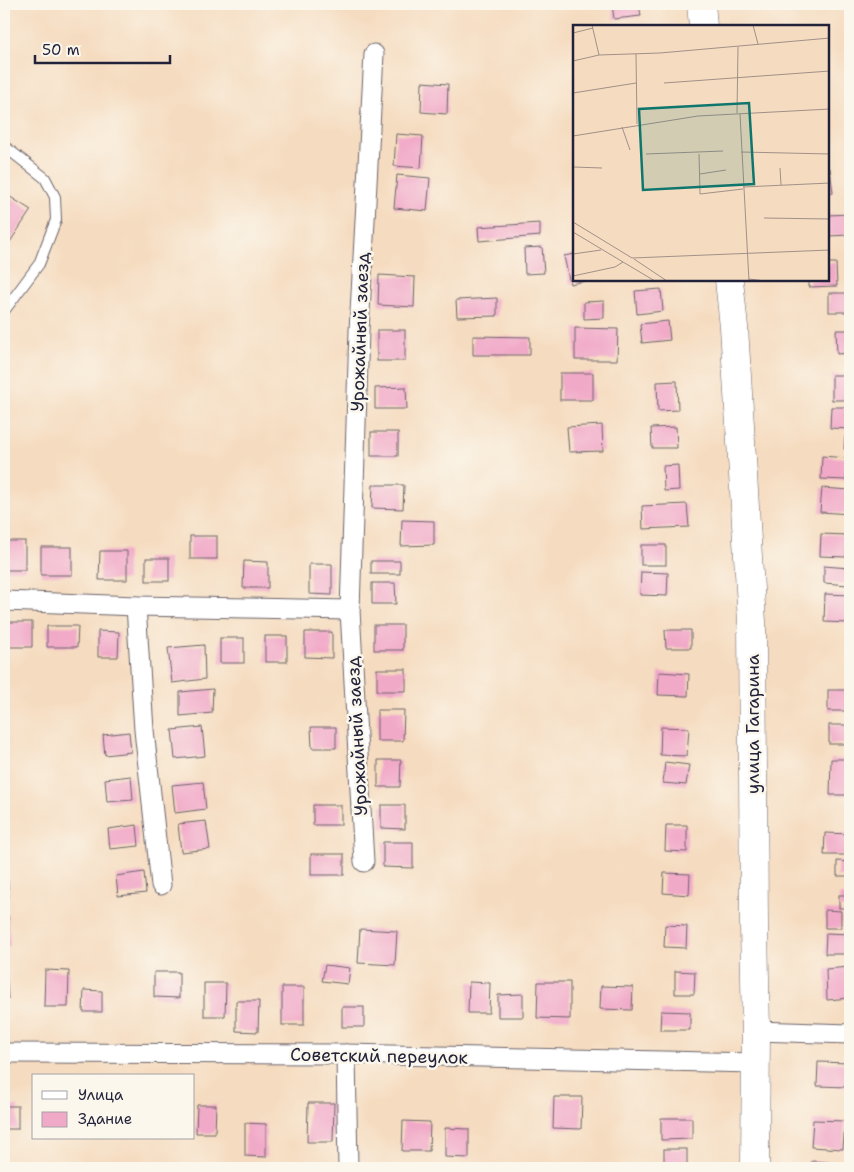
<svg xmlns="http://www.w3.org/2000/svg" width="854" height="1172" font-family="'Shantell Sans',sans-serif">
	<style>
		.building { fill: #f1a9c8 }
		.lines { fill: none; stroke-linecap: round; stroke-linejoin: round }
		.service-casing { stroke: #6c6369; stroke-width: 12 }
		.minor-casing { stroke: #6c6369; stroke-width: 21 }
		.secondary-casing { stroke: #6c6369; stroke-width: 29 }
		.service { stroke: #fff; stroke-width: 10 }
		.minor { stroke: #fff; stroke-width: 19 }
		.secondary { stroke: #fff; stroke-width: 28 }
		.labels { text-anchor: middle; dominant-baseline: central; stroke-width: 5; stroke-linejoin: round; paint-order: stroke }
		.street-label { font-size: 18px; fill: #22223b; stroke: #fbf7ec }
		.inset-road { fill: none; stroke: #a1918a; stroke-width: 1 }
		.view { fill: #0f766e; fill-opacity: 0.15; stroke: #0f766e; stroke-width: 2.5 }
		.inset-edge { fill: none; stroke: #22223b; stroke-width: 2.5 }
	</style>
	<rect width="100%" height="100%" fill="#fbf7ec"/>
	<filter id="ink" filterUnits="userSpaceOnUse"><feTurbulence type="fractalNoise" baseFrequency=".02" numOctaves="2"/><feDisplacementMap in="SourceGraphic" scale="10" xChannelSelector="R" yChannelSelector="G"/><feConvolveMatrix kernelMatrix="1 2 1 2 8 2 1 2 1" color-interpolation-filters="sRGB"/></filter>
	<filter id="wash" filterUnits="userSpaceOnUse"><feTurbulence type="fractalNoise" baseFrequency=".0096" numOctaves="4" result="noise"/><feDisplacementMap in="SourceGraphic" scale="20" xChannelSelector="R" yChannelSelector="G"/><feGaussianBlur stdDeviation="1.12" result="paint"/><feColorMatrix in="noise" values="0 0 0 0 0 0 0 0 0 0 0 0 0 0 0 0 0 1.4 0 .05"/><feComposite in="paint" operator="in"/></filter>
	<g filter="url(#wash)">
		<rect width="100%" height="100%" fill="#f5dbbf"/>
		<g id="blocks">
			<g class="building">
				<polygon points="612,4 639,4 641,16 614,19"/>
				<polygon points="422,82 448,84 447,114 421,112"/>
				<polygon points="396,134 423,136 421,168 394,166"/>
				<polygon points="828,168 830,168 833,193 828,194"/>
				<polygon points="397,175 430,178 427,211 394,208"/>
				<polygon points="4,193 31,210 4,251"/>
				<polygon points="850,214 850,235 828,236 828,215"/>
				<polygon points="540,223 540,236 479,241 478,227"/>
				<polygon points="542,247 544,273 525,274 524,248"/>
				<polygon points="574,254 574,280 585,281 570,284 564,256"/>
				<polygon points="828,263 836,263 837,286 809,287 809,280 828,280"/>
				<polygon points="379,275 415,277 414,307 378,305"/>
				<polygon points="661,289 663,311 637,314 635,291"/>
				<rect x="829" y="293" width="21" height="19"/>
				<polygon points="497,298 497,316 457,317 456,300"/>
				<polygon points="604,301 604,318 584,319 584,302"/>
				<polygon points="668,321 670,340 642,343 640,324"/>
				<polygon points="575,328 618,329 617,360 575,360"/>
				<rect x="377" y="330" width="28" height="31"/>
				<polygon points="836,330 850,330 850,353 837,354"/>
				<polygon points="473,336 530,337 530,355 473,355"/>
				<rect x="560" y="373" width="33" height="27"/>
				<rect x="832" y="375" width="18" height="25"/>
				<polygon points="677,381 678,410 658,411 657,382"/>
				<polygon points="406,387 407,409 375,409 375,388"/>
				<polygon points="831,407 850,407 850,429 830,428"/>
				<polygon points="602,425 603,451 569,452 567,427"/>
				<polygon points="676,427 677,448 652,448 651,428"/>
				<rect x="371" y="432" width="27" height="24"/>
				<polygon points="845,436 850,436 850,449 844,449"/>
				<polygon points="822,456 847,458 846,480 821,479"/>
				<polygon points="678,465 679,490 664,491 663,466"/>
				<polygon points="373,485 404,485 403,509 372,508"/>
				<polygon points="822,488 850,490 850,514 820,512"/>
				<polygon points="687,504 689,527 643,529 642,506"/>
				<polygon points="402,520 434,521 434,545 401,546"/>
				<polygon points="821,534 847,535 846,557 820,556"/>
				<rect x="190" y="536" width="27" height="23"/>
				<rect x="4" y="541" width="21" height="29"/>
				<rect x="641" y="545" width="25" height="20"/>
				<rect x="41" y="547" width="31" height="28"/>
				<polygon points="100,551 127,551 127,580 99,580"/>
				<rect x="146" y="558" width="23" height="23"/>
				<polygon points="244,561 268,562 268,588 243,588"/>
				<rect x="371" y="561" width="29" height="13"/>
				<polygon points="309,564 332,564 332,595 309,594"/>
				<polygon points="824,566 849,568 848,585 824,583"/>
				<polygon points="641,572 668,573 667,596 640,595"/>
				<polygon points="372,583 395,583 396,604 372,604"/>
				<polygon points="825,594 850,595 850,623 824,622"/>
				<polygon points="5,622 32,622 32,647 4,647"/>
				<rect x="374" y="625" width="29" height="25"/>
				<polygon points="47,626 78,626 77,647 47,647"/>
				<polygon points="665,630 691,630 691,648 666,648"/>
				<polygon points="98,631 119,632 118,657 98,657"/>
				<polygon points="305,632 332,632 332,658 305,657"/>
				<rect x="265" y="636" width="22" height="26"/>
				<rect x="220" y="638" width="24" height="25"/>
				<polygon points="204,645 205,679 172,683 168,648"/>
				<rect x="377" y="669" width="29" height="22"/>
				<polygon points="659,672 689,674 688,696 658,695"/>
				<polygon points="213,689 212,713 180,716 180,692"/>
				<rect x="828" y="690" width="22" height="21"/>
				<polygon points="377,710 404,710 403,741 377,741"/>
				<rect x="829" y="725" width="21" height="19"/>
				<polygon points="202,727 205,756 175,759 172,730"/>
				<polygon points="311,727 336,727 336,748 312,748"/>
				<polygon points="661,727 689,728 687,756 660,755"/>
				<polygon points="129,732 131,752 105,755 103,735"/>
				<polygon points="831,759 850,759 850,795 830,795"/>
				<polygon points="378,760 401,760 400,787 378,787"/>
				<polygon points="665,762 689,765 686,785 663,783"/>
				<polygon points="131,776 133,800 107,802 105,779"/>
				<polygon points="203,782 206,809 175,813 172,785"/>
				<rect x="313" y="805" width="28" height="20"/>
				<polygon points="381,805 405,805 405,829 381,828"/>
				<polygon points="206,821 210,849 181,852 178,824"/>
				<polygon points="137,825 139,846 110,849 108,829"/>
				<polygon points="666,825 687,825 687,852 665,851"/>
				<polygon points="825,833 850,834 849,855 824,855"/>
				<polygon points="383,842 413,842 413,868 383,867"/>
				<rect x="311" y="854" width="33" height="21"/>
				<polygon points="837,861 850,862 850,876 837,876"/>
				<polygon points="7,871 9,898 4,898 4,872"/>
				<polygon points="144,872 146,893 118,896 116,876"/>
				<polygon points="664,873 690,874 689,895 663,893"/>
				<rect x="839" y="895" width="11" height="13"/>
				<polygon points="825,910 841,911 841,928 825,928"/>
				<polygon points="4,915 8,915 10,946 4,946"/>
				<polygon points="665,925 687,926 686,948 664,947"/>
				<polygon points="360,929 397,931 395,965 358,963"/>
				<polygon points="826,933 850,934 850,954 825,954"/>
				<polygon points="325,965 350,968 348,984 322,981"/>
				<polygon points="850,967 850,998 827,1000 826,969"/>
				<polygon points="45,970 69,971 68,1007 44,1007"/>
				<polygon points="4,971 6,971 8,999 4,999"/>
				<polygon points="675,971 695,972 694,994 675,994"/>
				<polygon points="154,972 179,972 179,998 154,997"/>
				<polygon points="469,982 490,983 489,1013 468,1013"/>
				<polygon points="538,982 570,982 570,1019 537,1018"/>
				<polygon points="204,983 226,983 225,1016 204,1016"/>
				<polygon points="601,986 633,987 632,1010 600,1009"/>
				<rect x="282" y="987" width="22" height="38"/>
				<polygon points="84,990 102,991 102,1012 83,1012"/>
				<polygon points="523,994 523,1017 498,1017 498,995"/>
				<polygon points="236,1001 259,1001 258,1032 236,1031"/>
				<rect x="342" y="1007" width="22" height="20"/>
				<polygon points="661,1011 690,1012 690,1030 660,1030"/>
				<polygon points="818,1062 849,1063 848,1087 817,1086"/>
				<polygon points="554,1097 582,1097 581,1129 553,1128"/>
				<polygon points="308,1103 334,1103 333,1142 307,1142"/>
				<polygon points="197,1105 216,1105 215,1133 196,1133"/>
				<rect x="4" y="1106" width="14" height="23"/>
				<polygon points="661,1118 692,1118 692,1139 661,1140"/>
				<polygon points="813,1120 845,1121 843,1149 811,1147"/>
				<polygon points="403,1121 430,1122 429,1151 402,1151"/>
				<polygon points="245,1123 266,1124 266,1157 245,1156"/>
				<polygon points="445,1128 469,1129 469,1158 445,1157"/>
				<rect x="664" y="1149" width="23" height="19"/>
				<polygon points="812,1161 838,1163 838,1168 811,1168"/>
			</g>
		</g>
	</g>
	<g filter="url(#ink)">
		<use href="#blocks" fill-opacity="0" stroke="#6c6369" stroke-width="1"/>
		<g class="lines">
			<g class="service-casing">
				<polyline id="service" points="4,146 45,178 55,197 56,220 39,264 4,311"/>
			</g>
			<g class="minor-casing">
				<g id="minor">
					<polyline points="4,601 136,606 350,610"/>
					<polyline points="136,606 144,730 161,885"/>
					<polyline points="364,862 350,610 359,331 374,54"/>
					<polyline points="756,1031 850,1034"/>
					<polyline points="4,1053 346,1054 755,1063"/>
					<polyline points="346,1054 348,1168"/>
				</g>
			</g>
			<g class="secondary-casing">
				<g id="secondary">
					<polyline points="701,4 703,26"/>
					<polyline points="729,280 734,327 752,622 754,924 756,1031 755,1168"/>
				</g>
			</g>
			<use href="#service" class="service"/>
			<use href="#minor" class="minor"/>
			<use href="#secondary" class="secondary"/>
		</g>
	</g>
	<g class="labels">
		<g class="street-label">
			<text transform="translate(360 332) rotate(-88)">Урожайный заезд</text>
			<text transform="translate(753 724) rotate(-90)">улица Гагарина</text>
			<text transform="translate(357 736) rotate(-93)">Урожайный заезд</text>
			<text transform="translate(379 1056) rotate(1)">Советский переулок</text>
		</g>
	</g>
	<g transform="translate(573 25)">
		<rect width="256" height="256" fill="#f5dbbf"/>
		<path class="inset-road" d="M19 0 26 30M180 0 185 19M0 8 20 3M63 29 64 99M0 36 26 30 87 28 257 13M91 58 257 46M0 68 63 58M164 88 165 22M167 89 176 256M49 102 57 125M0 111 125 91 257 84M168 127 257 129M73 129 150 126M126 129 127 169 170 164M0 142 29 143M207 143 208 160M127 149 153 145M170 162 257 158M191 193 257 194M0 197 59 233 257 225M0 207 50 237M0 229 28 225M61 234 94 256M0 251 42 242 50 237 82 256M176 254 192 256"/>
		<path class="view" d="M176 78 181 159 70 165 66 84Z"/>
		<rect width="256" height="256" class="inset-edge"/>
	</g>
	<rect width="854" height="1172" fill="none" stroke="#fbf7ec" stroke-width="20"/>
	<rect x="32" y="1074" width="162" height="65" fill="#fbf7ec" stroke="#a4a2a5"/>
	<rect x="42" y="1091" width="25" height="8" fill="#ffffff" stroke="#a4a2a5"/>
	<text x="78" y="1100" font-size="15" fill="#22223b">Улица</text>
	<rect x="42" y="1112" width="25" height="15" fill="#f1a9c8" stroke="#a4a2a5"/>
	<text x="78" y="1124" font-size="15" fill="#22223b">Здание</text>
	<path d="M35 55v8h135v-8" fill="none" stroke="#22223b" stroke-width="2.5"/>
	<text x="42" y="55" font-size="15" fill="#22223b" stroke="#fbf7ec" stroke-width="4" paint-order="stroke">50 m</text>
</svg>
